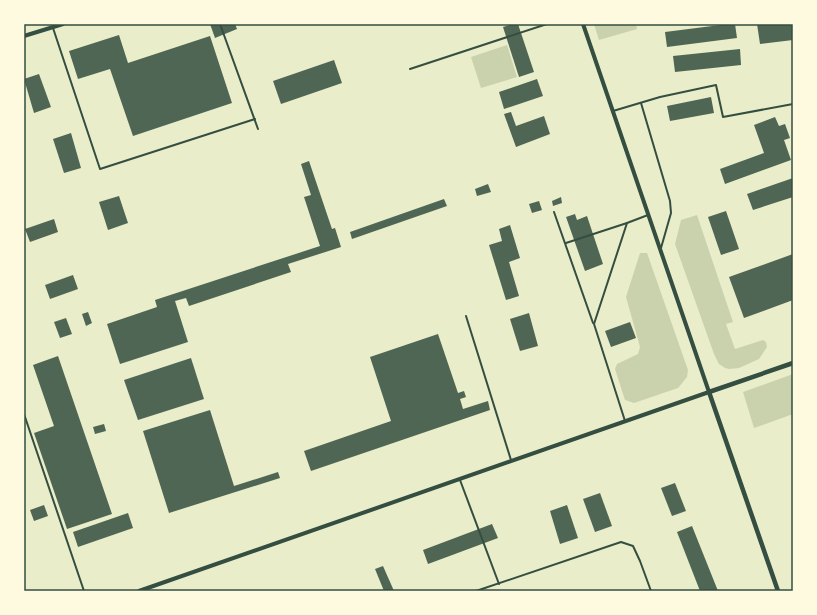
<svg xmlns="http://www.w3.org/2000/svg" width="817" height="615" font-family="Overpass,sans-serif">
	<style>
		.green { fill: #cad2ad }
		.building { fill: #4f6655 }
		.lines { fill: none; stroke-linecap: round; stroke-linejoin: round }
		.service { stroke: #344e41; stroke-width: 2 }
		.minor { stroke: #344e41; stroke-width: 4 }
		.tertiary { stroke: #344e41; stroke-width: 4.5 }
		.neatline { fill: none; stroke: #344e41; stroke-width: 1.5 }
	</style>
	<rect width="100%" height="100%" fill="#e9edc9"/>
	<g class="green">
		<polygon points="594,24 636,24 637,29 599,40"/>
		<polygon points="507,45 517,77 481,88 471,57"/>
		<polygon points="697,215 733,322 726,324 735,349 763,340 766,342 767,347 759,359 739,368 729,369 725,368 719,364 714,354 675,244 681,220"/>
		<polygon points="640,253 647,253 688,370 687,377 678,388 634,403 625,400 615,369 617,364 638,354 640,347 626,297"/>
		<polygon points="793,374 793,414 754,428 743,392"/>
	</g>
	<g class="building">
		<polygon points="210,24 235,24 237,29 215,38"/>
		<polygon points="513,24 518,24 534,72 519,77 503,27"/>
		<polygon points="728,24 735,24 737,38 667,47 665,32"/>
		<polygon points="757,24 793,24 793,40 760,44"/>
		<polygon points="119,35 128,63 210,36 232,103 133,136 110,69 78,79 69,51"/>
		<polygon points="740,49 741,65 675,72 673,56"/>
		<polygon points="334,60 342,83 281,104 273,81"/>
		<polygon points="39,74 51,107 34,113 24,79"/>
		<polygon points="537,79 543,96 504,109 499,92"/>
		<polygon points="711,97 714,113 670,121 667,106"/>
		<polygon points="511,112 516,126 544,116 550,134 516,147 504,114"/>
		<polygon points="775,117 779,126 785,124 790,138 784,140 791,160 725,184 720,169 764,153 754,125"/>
		<polygon points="71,133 81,168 64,173 53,139"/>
		<polygon points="309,161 332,229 335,228 341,247 288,264 291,272 189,306 186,298 175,301 188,342 120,364 107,324 157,307 155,300 320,246 304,197 311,195 301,164"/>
		<polygon points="793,178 793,197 753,210 747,194"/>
		<polygon points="488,184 491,192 477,196 475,189"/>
		<polygon points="119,196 128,223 108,230 99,202"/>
		<polygon points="561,197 562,203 553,206 552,201"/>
		<polygon points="444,199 447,206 352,239 350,232"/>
		<polygon points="539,201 542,210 532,213 529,204"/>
		<polygon points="726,211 739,249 721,255 708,217"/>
		<polygon points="575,214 577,220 587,216 603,264 585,271 566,217"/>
		<polygon points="54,219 58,232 30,242 25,229"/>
		<polygon points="510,225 520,258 509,262 519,296 506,300 489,245 502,241 499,229"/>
		<polygon points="793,254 793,300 744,318 729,277"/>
		<polygon points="73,275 78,289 50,299 45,285"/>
		<polygon points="88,312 92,323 86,326 82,314"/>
		<polygon points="529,313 538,346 520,351 510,319"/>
		<polygon points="66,318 72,334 60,338 54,322"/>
		<polygon points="630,322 636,338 611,347 605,331"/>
		<polygon points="438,334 458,393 464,391 466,397 460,399 463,409 488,401 490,410 311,471 304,451 391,421 370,357"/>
		<polygon points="58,356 112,514 67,529 34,433 54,426 33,365"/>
		<polygon points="191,358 204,399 138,420 124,380"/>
		<polygon points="210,410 234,486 278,472 280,478 169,513 143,431"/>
		<polygon points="104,424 106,431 95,434 93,427"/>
		<polygon points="675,483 686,511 672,516 661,488"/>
		<polygon points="600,493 612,526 595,532 583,499"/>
		<polygon points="44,505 48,516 34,521 30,510"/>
		<polygon points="567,505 578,538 560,544 550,511"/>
		<polygon points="128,513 133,528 78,547 73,532"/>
		<polygon points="492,524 498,538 428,564 423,550"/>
		<polygon points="692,526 718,591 700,591 677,532"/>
		<polygon points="383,566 394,591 384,591 375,569"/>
	</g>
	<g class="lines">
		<g class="service">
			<polyline points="220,24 258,129"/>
			<polyline points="53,28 100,169 255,119"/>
			<polyline points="410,69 547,24"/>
			<polyline points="641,103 670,201 671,213 661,248"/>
			<polyline points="613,111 660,97 716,85 723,117 793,104"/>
			<polyline points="554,212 593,323"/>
			<polyline points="566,243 627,223"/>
			<polyline points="466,316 511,460"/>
			<polyline points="24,414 84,591"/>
			<polyline points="625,421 594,324 627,223 648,215"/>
			<polyline points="460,480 499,584"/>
			<polyline points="476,591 621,542 633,546 640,561 651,591"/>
		</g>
		<g class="minor">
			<polyline points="24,36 63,24"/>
			<polyline points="139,591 709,392 583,24"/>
		</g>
		<polyline class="tertiary" points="778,591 709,392 793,363"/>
	</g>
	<rect width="817" height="615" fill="none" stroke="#fefae0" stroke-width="50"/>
	<rect x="25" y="25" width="767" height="565" class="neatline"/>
</svg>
